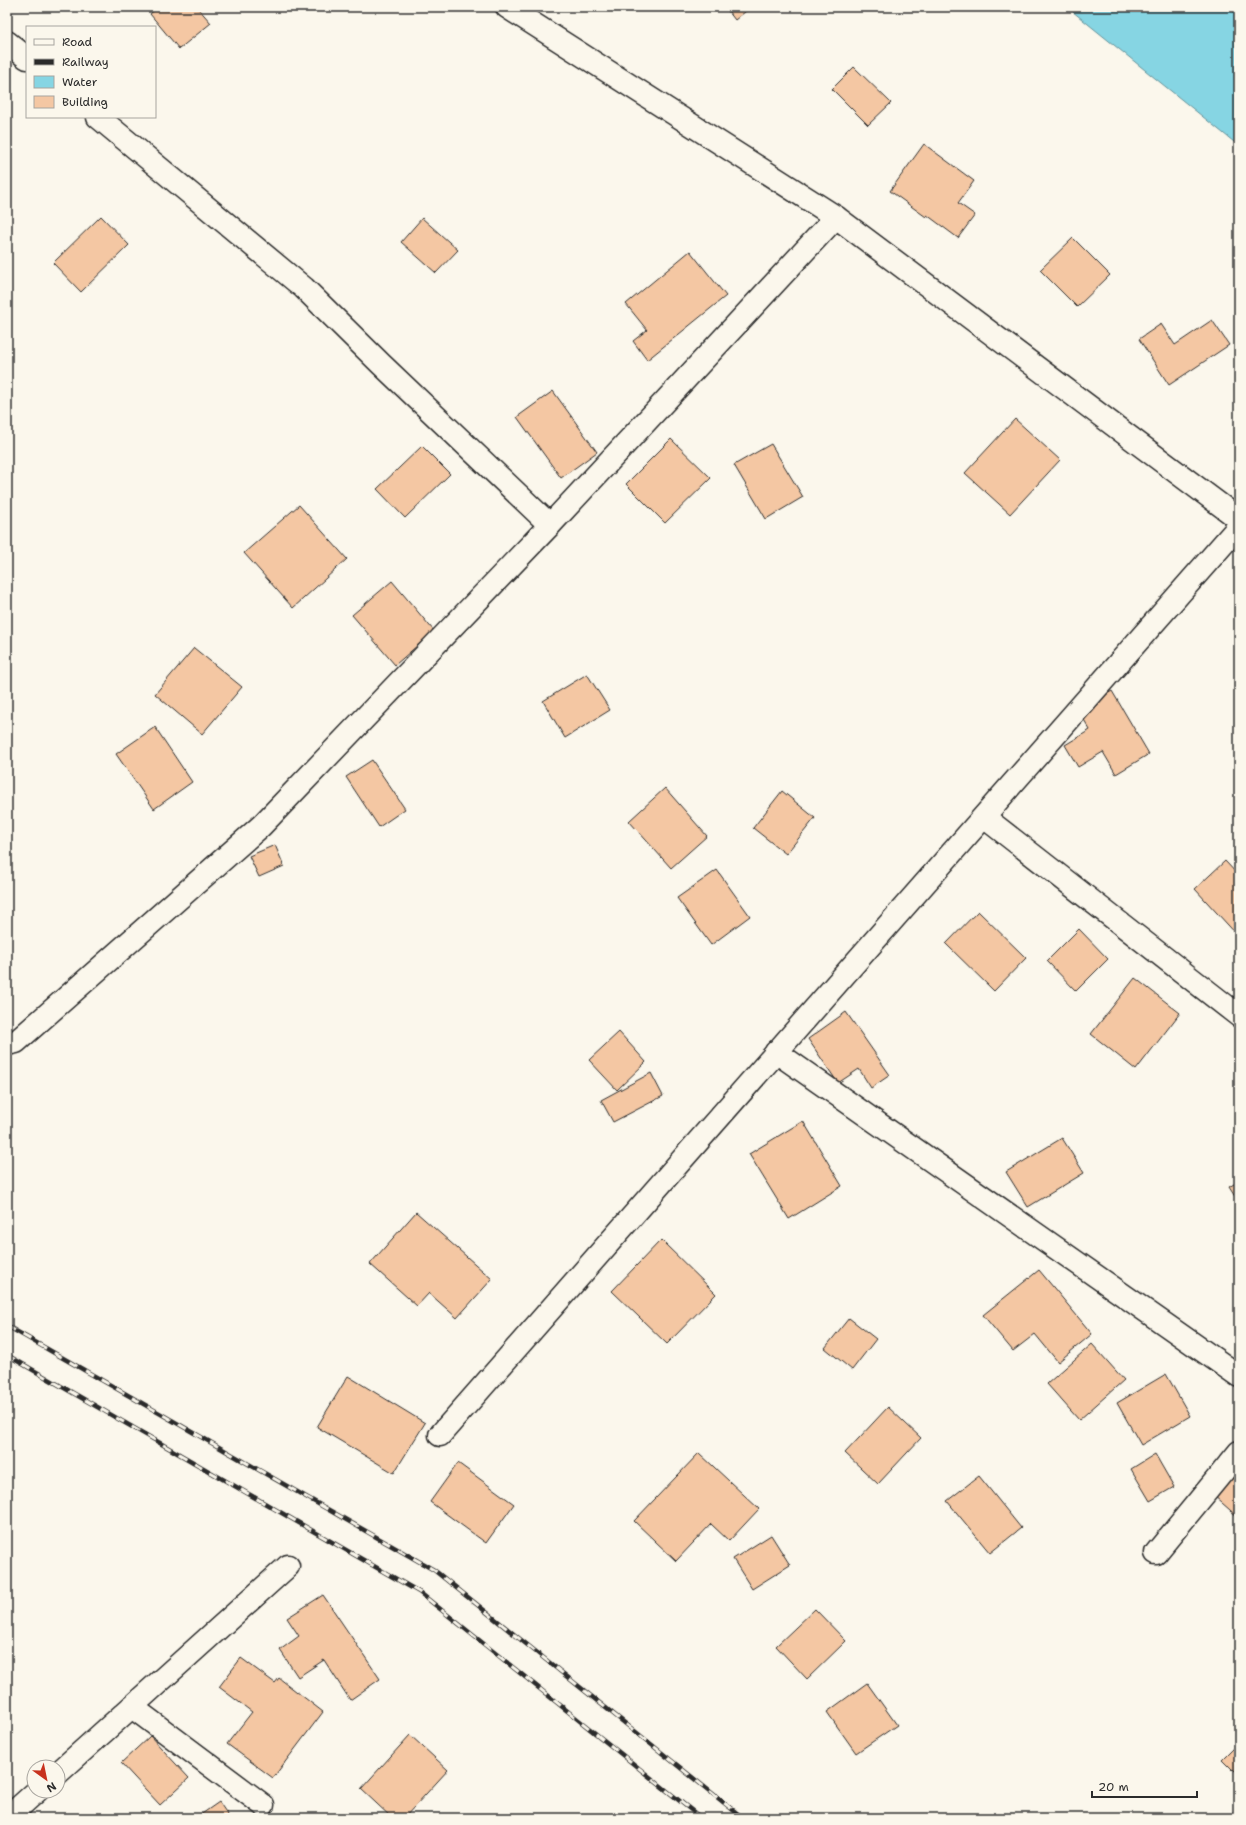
<svg xmlns="http://www.w3.org/2000/svg" width="1246" height="1825" font-family="'Shantell Sans',sans-serif">
	<style>
		.water { fill: #86d5e3; stroke: #629199 }
		.building { fill: #f4c7a3; stroke: #2b2b2b }
		.lines { fill: none; stroke-linecap: round; stroke-linejoin: round }
		.minor-casing { stroke: #2b2b2b; stroke-width: 25 }
		.tertiary-casing { stroke: #2b2b2b; stroke-width: 25 }
		.minor { stroke: #fbf7ec; stroke-width: 22 }
		.tertiary { stroke: #fbf7ec; stroke-width: 22 }
		.rail-casing { stroke: #2b2b2b; stroke-width: 4.5 }
		.rail { stroke: #fbf7ec; stroke-width: 3; stroke-dasharray: 9; stroke-linecap: butt }
	</style>
	<rect width="100%" height="100%" fill="#fbf7ec"/>
	<filter id="ink" filterUnits="userSpaceOnUse"><feTurbulence type="fractalNoise" baseFrequency=".025" numOctaves="2"/><feDisplacementMap in="SourceGraphic" scale="8" xChannelSelector="R" yChannelSelector="G"/><feConvolveMatrix kernelMatrix="1 2 1 2 8 2 1 2 1" color-interpolation-filters="sRGB"/></filter>
	<g filter="url(#ink)">
		<polygon class="water" points="1067,7 1239,7 1239,146"/>
		<g class="building">
			<polygon points="158,7 197,7 211,23 179,49 150,14"/>
			<polygon points="725,7 751,7 735,20"/>
			<polygon points="854,67 891,103 868,125 832,89"/>
			<polygon points="924,144 974,181 958,203 975,215 958,238 927,215 926,217 890,191"/>
			<polygon points="101,216 129,245 81,292 53,263"/>
			<polygon points="422,218 458,250 436,273 401,242"/>
			<polygon points="1073,238 1110,275 1077,307 1040,270"/>
			<polygon points="690,251 726,296 647,360 633,341 647,330 626,304"/>
			<polygon points="1212,320 1229,345 1169,385 1139,339 1161,324 1175,345"/>
			<polygon points="553,391 597,452 561,478 517,417"/>
			<polygon points="1015,419 1060,460 1010,514 965,473"/>
			<polygon points="671,439 711,478 665,523 626,484"/>
			<polygon points="771,444 803,497 766,519 734,465"/>
			<polygon points="422,446 450,474 405,518 377,489"/>
			<polygon points="299,505 347,559 293,608 244,553"/>
			<polygon points="392,581 434,631 395,665 352,615"/>
			<polygon points="194,648 242,687 202,734 155,694"/>
			<polygon points="587,674 610,710 565,738 543,701"/>
			<polygon points="1112,691 1149,754 1116,774 1103,752 1078,767 1065,745 1090,730 1079,711"/>
			<polygon points="155,727 192,782 154,809 116,754"/>
			<polygon points="372,760 405,809 379,827 346,777"/>
			<polygon points="665,788 707,836 671,868 629,821"/>
			<polygon points="782,791 815,818 786,854 753,828"/>
			<polygon points="275,845 284,866 259,877 249,856"/>
			<polygon points="1225,861 1239,876 1239,937 1195,889"/>
			<polygon points="717,870 750,916 711,945 677,898"/>
			<polygon points="978,911 1026,958 994,991 946,944"/>
			<polygon points="1079,929 1108,959 1076,991 1047,961"/>
			<polygon points="1135,978 1180,1013 1136,1070 1091,1034"/>
			<polygon points="846,1012 890,1075 871,1088 859,1069 838,1083 808,1039"/>
			<polygon points="619,1032 646,1062 617,1090 589,1060"/>
			<polygon points="651,1073 663,1096 613,1122 601,1100"/>
			<polygon points="803,1121 842,1186 789,1219 749,1154"/>
			<polygon points="1062,1138 1084,1173 1028,1207 1006,1172"/>
			<polygon points="1239,1181 1239,1203 1229,1187"/>
			<polygon points="416,1212 492,1279 457,1318 429,1293 417,1306 370,1264"/>
			<polygon points="661,1240 716,1294 667,1344 612,1291"/>
			<polygon points="1039,1270 1092,1334 1058,1362 1035,1334 1013,1351 983,1315"/>
			<polygon points="849,1318 876,1339 852,1370 825,1348"/>
			<polygon points="1092,1344 1124,1380 1079,1420 1047,1384"/>
			<polygon points="1166,1374 1190,1416 1141,1445 1117,1403"/>
			<polygon points="348,1376 425,1423 394,1473 317,1427"/>
			<polygon points="888,1407 921,1438 878,1484 845,1453"/>
			<polygon points="699,1453 759,1509 729,1541 711,1524 676,1561 634,1521"/>
			<polygon points="1155,1454 1174,1487 1150,1501 1131,1469"/>
			<polygon points="458,1463 514,1504 486,1543 430,1502"/>
			<polygon points="1239,1466 1239,1518 1213,1495"/>
			<polygon points="979,1476 1021,1528 990,1553 947,1501"/>
			<polygon points="771,1535 790,1565 752,1589 733,1559"/>
			<polygon points="323,1595 380,1679 350,1700 324,1660 298,1677 280,1650 299,1636 287,1618"/>
			<polygon points="815,1609 846,1641 807,1679 776,1646"/>
			<polygon points="241,1658 275,1683 279,1678 323,1712 273,1778 227,1744 252,1712 219,1687"/>
			<polygon points="867,1683 897,1725 856,1753 827,1712"/>
			<polygon points="410,1735 448,1770 404,1818 392,1818 361,1789"/>
			<polygon points="150,1736 189,1778 160,1805 121,1763"/>
			<polygon points="1239,1742 1239,1776 1222,1759"/>
			<polygon points="219,1802 230,1818 196,1818"/>
		</g>
		<g class="lines">
			<g class="minor-casing">
				<g id="minor">
					<polyline points="7,42 27,58"/>
					<polyline points="98,117 304,288 381,364 550,525"/>
					<polyline points="984,817 1239,1016"/>
					<polyline points="7,1044 16,1042 261,826 550,525 836,217"/>
					<polyline points="776,1052 1239,1376"/>
					<polyline points="440,1435 1239,526"/>
					<polyline points="1156,1553 1239,1452"/>
					<polyline points="132,1707 263,1805"/>
					<polyline points="58,1773 288,1566"/>
					<polyline points="7,1818 37,1791"/>
				</g>
			</g>
			<g class="tertiary-casing">
				<polyline id="tertiary" points="507,7 836,217 1239,519"/>
			</g>
			<use href="#minor" class="minor"/>
			<use href="#tertiary" class="tertiary"/>
			<g class="rail-casing">
				<g id="rail">
					<polyline points="7,1326 434,1570 743,1818"/>
					<polyline points="7,1355 419,1592 701,1818"/>
				</g>
			</g>
			<use href="#rail" class="rail"/>
		</g>
	</g>
	<rect width="1246" height="1825" fill="none" stroke="#fbf7ec" stroke-width="24"/>
	<rect x="12" y="12" width="1222" height="1801" fill="none" stroke="#2b2b2b" stroke-width="1.5" filter="url(#ink)"/>
	<rect x="26" y="26" width="130" height="92" fill="#fbf7ec" stroke="#a8a59f"/>
	<rect x="34" y="39" width="20" height="6" fill="#fbf7ec" stroke="#a8a59f"/>
	<text x="62" y="46" font-size="12" fill="#2b2b2b">Road</text>
	<rect x="34" y="59" width="20" height="6" fill="#2b2b2b" stroke="#a8a59f"/>
	<text x="62" y="66" font-size="12" fill="#2b2b2b">Railway</text>
	<rect x="34" y="76" width="20" height="12" fill="#86d5e3" stroke="#a8a59f"/>
	<text x="62" y="86" font-size="12" fill="#2b2b2b">Water</text>
	<rect x="34" y="96" width="20" height="12" fill="#f4c7a3" stroke="#a8a59f"/>
	<text x="62" y="106" font-size="12" fill="#2b2b2b">Building</text>
	<g transform="translate(46 1779) rotate(147)"><circle r="19" fill="#fbf7ec" stroke="#a8a59f"/>
	<path d="M0-3L7 15L0 10L-7 15Z" fill="#c8321e"/>
	<text y="-6" font-size="11" font-weight="bold" text-anchor="middle" fill="#2b2b2b">N</text>
	</g>
	<path d="M1092 1791v6h105v-6" fill="none" stroke="#2b2b2b" stroke-width="2"/>
	<text x="1098" y="1791" font-size="12" fill="#2b2b2b" stroke="#fbf7ec" stroke-width="3" paint-order="stroke">20 m</text>
</svg>
